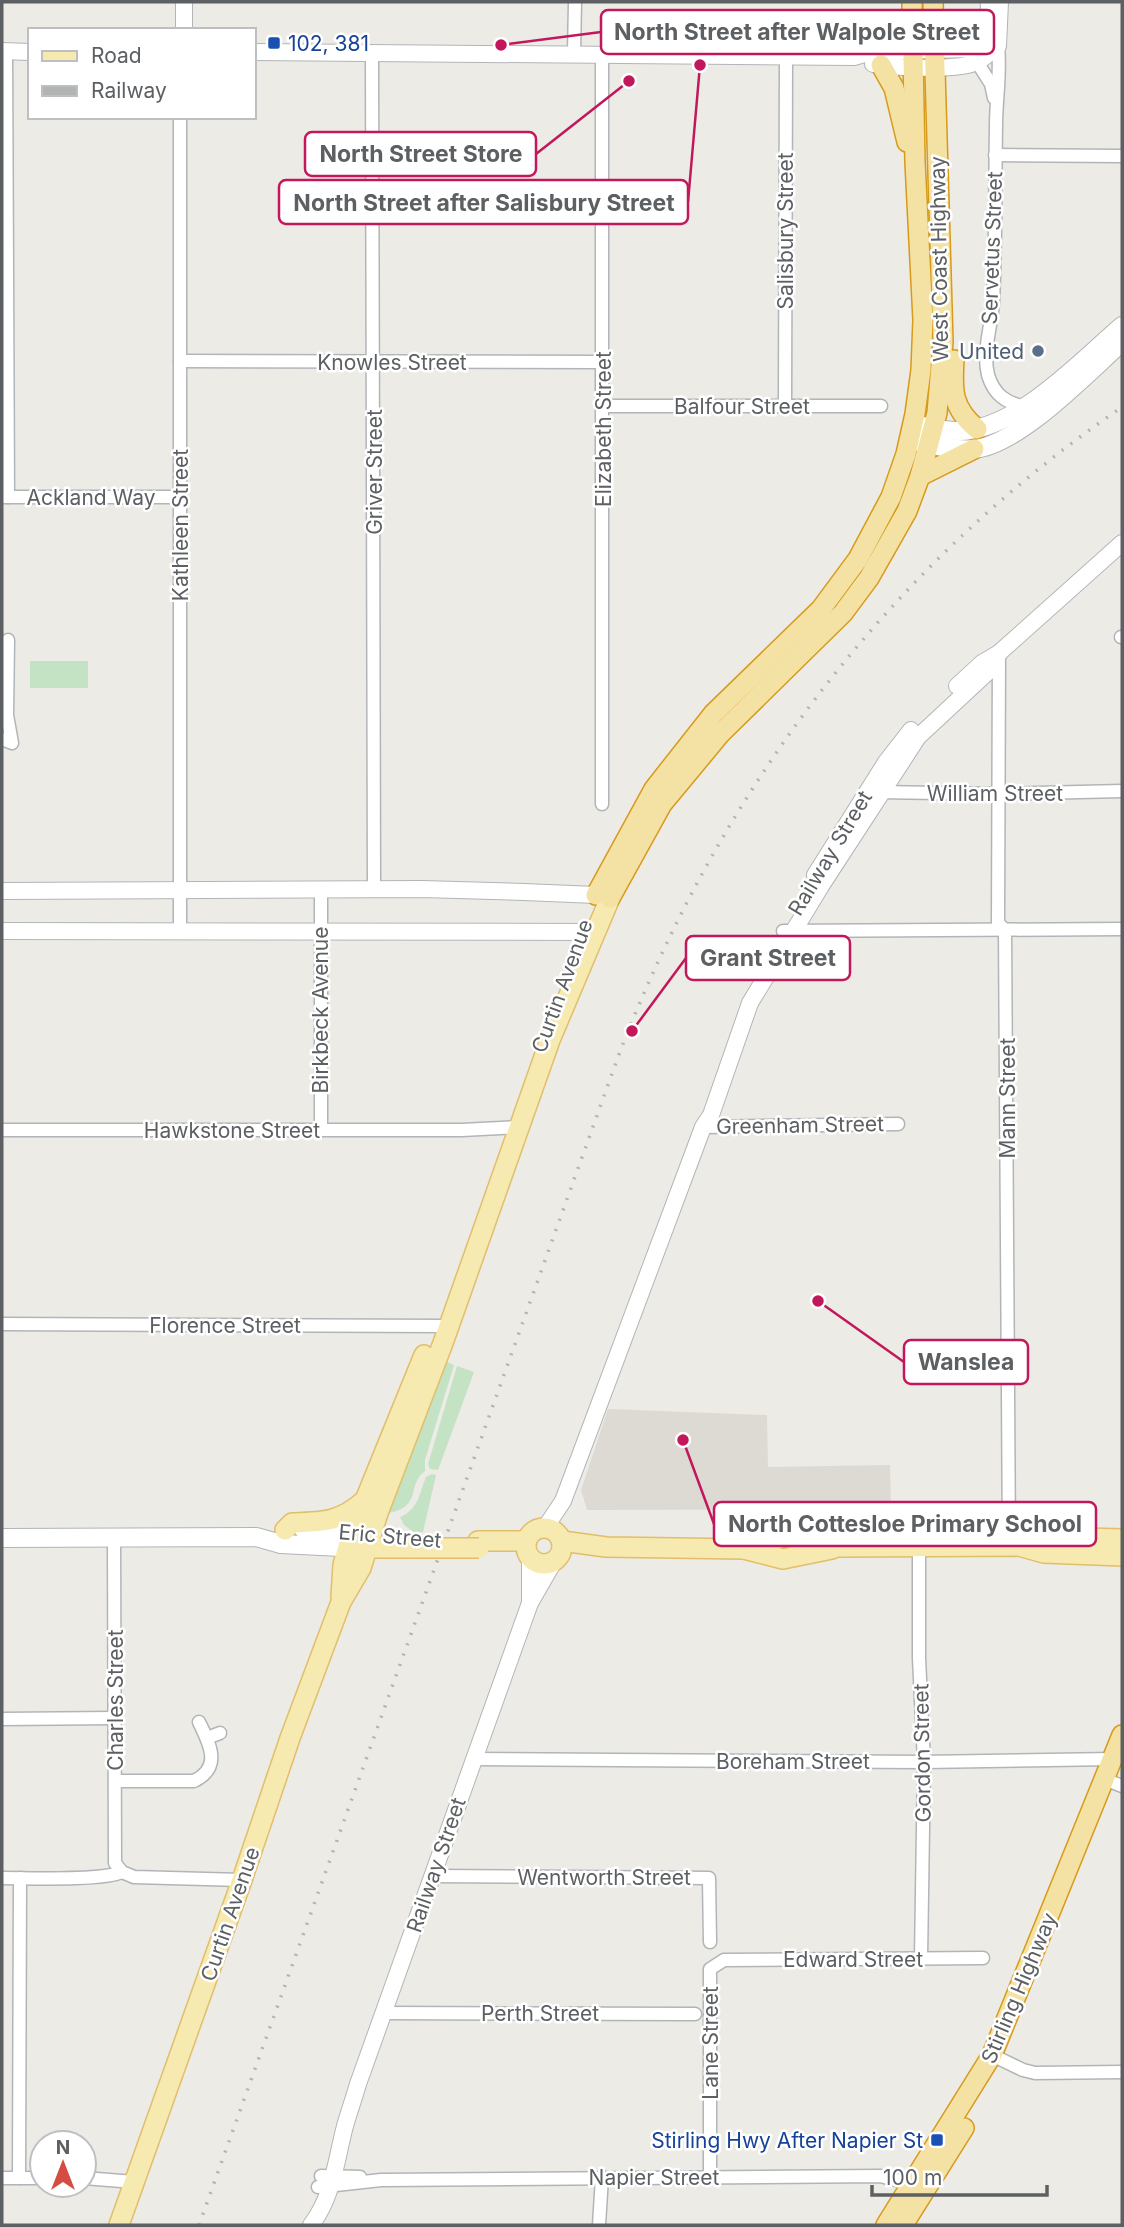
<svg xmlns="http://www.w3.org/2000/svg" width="1124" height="2227" font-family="Inter,sans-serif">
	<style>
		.education { fill: #dddad3 }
		.green { fill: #c4e2c4 }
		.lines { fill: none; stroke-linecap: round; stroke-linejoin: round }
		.minor-casing { stroke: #b2b5b8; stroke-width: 15 }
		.tertiary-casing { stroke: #b2b5b8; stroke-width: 18 }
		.secondary-casing { stroke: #b1b4b8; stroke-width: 20 }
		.primary-casing { stroke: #e1be6a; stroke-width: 22 }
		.trunk-casing { stroke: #d89a1a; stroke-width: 22 }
		.minor { stroke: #fff; stroke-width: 12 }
		.tertiary { stroke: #fff; stroke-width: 16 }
		.secondary { stroke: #fff; stroke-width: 18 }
		.primary { stroke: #f6eab1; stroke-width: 19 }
		.trunk { stroke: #f4e2a4; stroke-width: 19 }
		.rail { stroke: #b2b3b3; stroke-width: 3.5; stroke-dasharray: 2 9; stroke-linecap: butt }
		.primary-bridge-casing { stroke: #e1be6a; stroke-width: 22; stroke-linecap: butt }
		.primary-bridge { stroke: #f6eab1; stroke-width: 19 }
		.transit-dot { fill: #1a4fb4; stroke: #fff; stroke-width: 2.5 }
		.service-dot { fill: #5c6f8a; stroke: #fff; stroke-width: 2.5 }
		.labels { text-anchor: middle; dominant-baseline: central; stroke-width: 5; stroke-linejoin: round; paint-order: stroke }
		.transit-label { font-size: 21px; fill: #164399; stroke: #fff; text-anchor: start }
		.street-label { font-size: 21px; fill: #5d6063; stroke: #fff }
		.service-label { font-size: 21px; fill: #4e5e75; stroke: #fff; text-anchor: end }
		.leader { fill: none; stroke: #c2185b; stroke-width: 2.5 }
		.callout-dot { fill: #c2185b; stroke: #fff; stroke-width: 2.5 }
		.callout { fill: #fff; stroke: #c2185b; stroke-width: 2.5 }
		.callout-label { font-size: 23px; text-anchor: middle; font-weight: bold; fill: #5d6063 }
	</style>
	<rect width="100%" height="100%" fill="#edebe5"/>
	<polygon class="education" points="608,1409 767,1415 768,1467 890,1465 891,1509 587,1510 581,1490"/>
	<g class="green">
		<rect x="30" y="661" width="58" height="27"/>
		<path d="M447 1362 454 1365 425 1460V1471C406 1485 423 1506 389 1513Z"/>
		<polygon points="457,1366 474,1372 438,1470 430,1469 428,1464"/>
		<path d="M432 1474 436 1475 423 1532 415 1533 404 1525 400 1517C419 1509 419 1494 426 1477Z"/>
	</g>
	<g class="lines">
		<g class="minor-casing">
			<g id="minor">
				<path d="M998 46C1001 73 996 99 996 125 995 184 996 243 993 301 992 326 982 350 988 375 994 395 1006 403 1026 407"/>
				<polyline points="6,51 8,497"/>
				<polyline points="574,53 575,2"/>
				<polyline points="602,53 602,804"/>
				<polyline points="372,54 374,890"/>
				<polyline points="977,62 991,84 994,98"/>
				<polyline points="180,117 180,932"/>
				<polyline points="995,155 1122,156"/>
				<polyline points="180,361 603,362"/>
				<polyline points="602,406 881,406"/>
				<polyline points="785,406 786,56"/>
				<polyline points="2,497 180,497"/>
				<polyline points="1121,637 1122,637"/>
				<polyline points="999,653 998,923 1005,930 1009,1546"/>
				<polyline points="2,739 12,743 7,715 8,640"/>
				<polyline points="878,792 999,794 1122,791"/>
				<polyline points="783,931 1122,929"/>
				<polyline points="703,1127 898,1124"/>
				<polyline points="2,1130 462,1130 519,1127"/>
				<polyline points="321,1130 321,890"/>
				<polyline points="2,1324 449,1326"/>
				<polyline points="114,1537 115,1863 122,1872 134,1877 242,1880"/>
				<polyline points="919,1546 919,1658 924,1762 921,1959"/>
				<polyline points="2,1719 115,1718"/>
				<polyline points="207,1738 220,1733"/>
				<polyline points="473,1759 924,1762 1113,1759"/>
				<polyline points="1104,1779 1122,1786"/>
				<path d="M115 1781H194C223 1767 209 1743 199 1722"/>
				<polyline points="433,1876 709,1878 710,1942"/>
				<path d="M2 1878C28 1878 102 1881 122 1872"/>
				<polyline points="384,2013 695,2014"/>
				<polyline points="992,2055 1023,2070 1035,2073 1122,2072"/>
				<polyline points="321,2176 360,2177"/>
				<polyline points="710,2176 710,1969 724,1960 983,1958"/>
				<polyline points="2,2178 42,2178"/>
				<polyline points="19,2178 20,1878"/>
				<polyline points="84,2178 134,2182"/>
				<polyline points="318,2187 381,2180 880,2176 904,2182 914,2187"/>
				<polyline points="599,2225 602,2177"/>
			</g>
		</g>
		<g class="tertiary-casing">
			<g id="tertiary">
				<polyline points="184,30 184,2"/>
				<polyline points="2,51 30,52"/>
				<path d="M254 52 854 57 871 52 968 49C989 38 988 24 989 2"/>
				<path d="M873 64C895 68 950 70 971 64 982 61 989 53 998 46L1000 2"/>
				<polyline points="957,686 982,663 999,653 1122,543"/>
				<polyline points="815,875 886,762 911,730"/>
				<polyline points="2,891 422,889 524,892 596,895 608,898"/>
				<polyline points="2,931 595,932"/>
				<polyline points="545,1528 563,1501 703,1127 711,1115 750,1003 821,886 918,737 989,671 999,653"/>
				<polyline points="530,1559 530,1601"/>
				<path d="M311 2225C333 2197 336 2160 345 2126 349 2112 354 2098 358 2084L530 1603 553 1563"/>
			</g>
		</g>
		<g class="secondary-casing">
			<g id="secondary">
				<path d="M913 424C929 427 945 432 961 431 1019 428 1080 362 1122 326"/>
				<path d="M915 441C933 445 955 451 974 449 1019 445 1087 373 1122 342"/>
				<polyline points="304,1530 367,1533"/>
				<polyline points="2,1538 256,1537 281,1544 361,1548"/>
			</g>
		</g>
		<g class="primary-casing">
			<g id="primary">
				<circle cx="544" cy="1546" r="18"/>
				<path d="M285 1530 292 1523C325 1522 340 1522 365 1500"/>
				<polyline points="478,1541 526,1541"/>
				<polyline points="562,1541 606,1547 744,1549 784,1537 839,1547 1019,1546 1044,1553 1122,1556"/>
				<polyline points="1019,1546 1045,1537 1122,1539"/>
				<polyline points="367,1548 414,1548"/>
				<polyline points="744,1549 783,1559 832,1549"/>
				<polyline points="341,1597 343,1565 352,1532 424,1355"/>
				<polyline points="119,2225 242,1880 290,1738 341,1602 361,1568 378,1513 443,1343 550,1040 610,898"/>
			</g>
		</g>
		<g class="trunk-casing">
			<g id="trunk">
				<polyline points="881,65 894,88 907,142"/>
				<path d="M954 360C952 391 952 408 977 429"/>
				<polyline points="920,476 974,449"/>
				<polyline points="596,895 654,789 713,714 821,609 858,559 891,497 906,454 915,414 921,370 923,320 915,162 912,2"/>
				<polyline points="610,898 662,804 720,734 843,613 869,578 907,511 920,476 937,413 943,342 933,2"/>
				<polyline points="886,2225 992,2055 1122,1735"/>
				<polyline points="903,2225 964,2128"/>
			</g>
		</g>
		<use href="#minor" class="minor"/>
		<use href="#tertiary" class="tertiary"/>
		<use href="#secondary" class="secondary"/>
		<use href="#primary" class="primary"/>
		<use href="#trunk" class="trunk"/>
		<path class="rail" d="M199 2225 618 1057C719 792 887 568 1122 407"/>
		<g class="primary-bridge-casing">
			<polyline id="primary-bridge" points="414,1548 479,1548"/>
		</g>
		<use href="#primary-bridge" class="primary-bridge"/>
	</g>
	<g class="transit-dot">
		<rect x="267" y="36" width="14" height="14" rx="3.5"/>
		<rect x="930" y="2133" width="14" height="14" rx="3.5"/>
	</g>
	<circle class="service-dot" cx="1038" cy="351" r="7"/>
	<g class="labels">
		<g class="transit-label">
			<text x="288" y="43">102, 381</text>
			<text x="923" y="2140" text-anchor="end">Stirling Hwy After Napier St</text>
		</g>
		<g class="street-label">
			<text transform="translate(785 231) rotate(-90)">Salisbury Street</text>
			<text transform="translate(992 248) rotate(-88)">Servetus Street</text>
			<text transform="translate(939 259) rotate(-91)">West Coast Highway</text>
			<text x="392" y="362">Knowles Street</text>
			<text x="742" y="406">Balfour Street</text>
			<text transform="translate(603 429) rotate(-90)">Elizabeth Street</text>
			<text transform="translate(374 472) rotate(-90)">Griver Street</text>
			<text x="91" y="497">Ackland Way</text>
			<text transform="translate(180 525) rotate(-90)">Kathleen Street</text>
			<text x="995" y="793">William Street</text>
			<text transform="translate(830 853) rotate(-59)">Railway Street</text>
			<text transform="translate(562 986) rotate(-70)">Curtin Avenue</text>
			<text transform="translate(320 1010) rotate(-90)">Birkbeck Avenue</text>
			<text transform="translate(1007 1098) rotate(-90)">Mann Street</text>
			<text transform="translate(800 1125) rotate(-1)">Greenham Street</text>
			<text x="232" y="1130">Hawkstone Street</text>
			<text x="225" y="1325">Florence Street</text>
			<text transform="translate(390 1536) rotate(5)">Eric Street</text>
			<text transform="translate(115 1700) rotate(-90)">Charles Street</text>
			<text transform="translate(922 1753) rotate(-91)">Gordon Street</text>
			<text x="793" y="1761">Boreham Street</text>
			<text transform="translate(436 1865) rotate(-71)">Railway Street</text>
			<text x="604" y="1877">Wentworth Street</text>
			<text transform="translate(230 1914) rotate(-71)">Curtin Avenue</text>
			<text x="853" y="1959">Edward Street</text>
			<text transform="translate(1019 1988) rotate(-67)">Stirling Highway</text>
			<text x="540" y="2013">Perth Street</text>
			<text transform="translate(710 2043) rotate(-90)">Lane Street</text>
			<text x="654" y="2177">Napier Street</text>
		</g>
		<g class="service-label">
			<text x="1024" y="351">United</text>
		</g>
	</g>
	<path class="leader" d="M501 45L601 32M629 81L536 154M700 65L688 202M632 1031L686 958M818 1301L904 1362M683 1440L714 1524"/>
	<g class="callout-dot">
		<circle cx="501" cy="45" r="7"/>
		<circle cx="629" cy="81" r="7"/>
		<circle cx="700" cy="65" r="7"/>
		<circle cx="632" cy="1031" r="7"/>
		<circle cx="818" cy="1301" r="7"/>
		<circle cx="683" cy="1440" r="7"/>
	</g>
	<g class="callout">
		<rect x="601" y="10" width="393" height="44" rx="7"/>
		<rect x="305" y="132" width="231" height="44" rx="7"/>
		<rect x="279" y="180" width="409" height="44" rx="7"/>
		<rect x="686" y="936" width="164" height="44" rx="7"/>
		<rect x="904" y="1340" width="124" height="44" rx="7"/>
		<rect x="714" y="1502" width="382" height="44" rx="7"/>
	</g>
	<g class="callout-label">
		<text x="797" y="40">North Street after Walpole Street</text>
		<text x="421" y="162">North Street Store</text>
		<text x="484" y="211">North Street after Salisbury Street</text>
		<text x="768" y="966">Grant Street</text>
		<text x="966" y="1370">Wanslea</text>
		<text x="905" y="1532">North Cottesloe Primary School</text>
	</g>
	<rect width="1124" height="2227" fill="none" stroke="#5d6063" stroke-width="7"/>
	<rect x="28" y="28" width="228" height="91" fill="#ffffff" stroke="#bebfc1" stroke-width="2"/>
	<rect x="42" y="51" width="35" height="10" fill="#f6eab1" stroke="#bebfc1" stroke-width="2"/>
	<text x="91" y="63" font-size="21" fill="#5d6063">Road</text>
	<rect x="42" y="86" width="35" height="10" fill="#b2b3b3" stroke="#bebfc1" stroke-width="2"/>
	<text x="91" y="98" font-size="21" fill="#5d6063">Railway</text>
	<g transform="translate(63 2164)"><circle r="33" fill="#ffffff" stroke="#bebfc1" stroke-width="2"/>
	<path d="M0-5L12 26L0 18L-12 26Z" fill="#d54c43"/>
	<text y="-10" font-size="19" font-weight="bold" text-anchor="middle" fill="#5d6063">N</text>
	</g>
	<path d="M872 2185v10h175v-10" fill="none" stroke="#5d6063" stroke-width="3.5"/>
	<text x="883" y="2185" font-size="21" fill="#5d6063" stroke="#ffffff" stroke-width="5" paint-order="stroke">100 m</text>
</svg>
